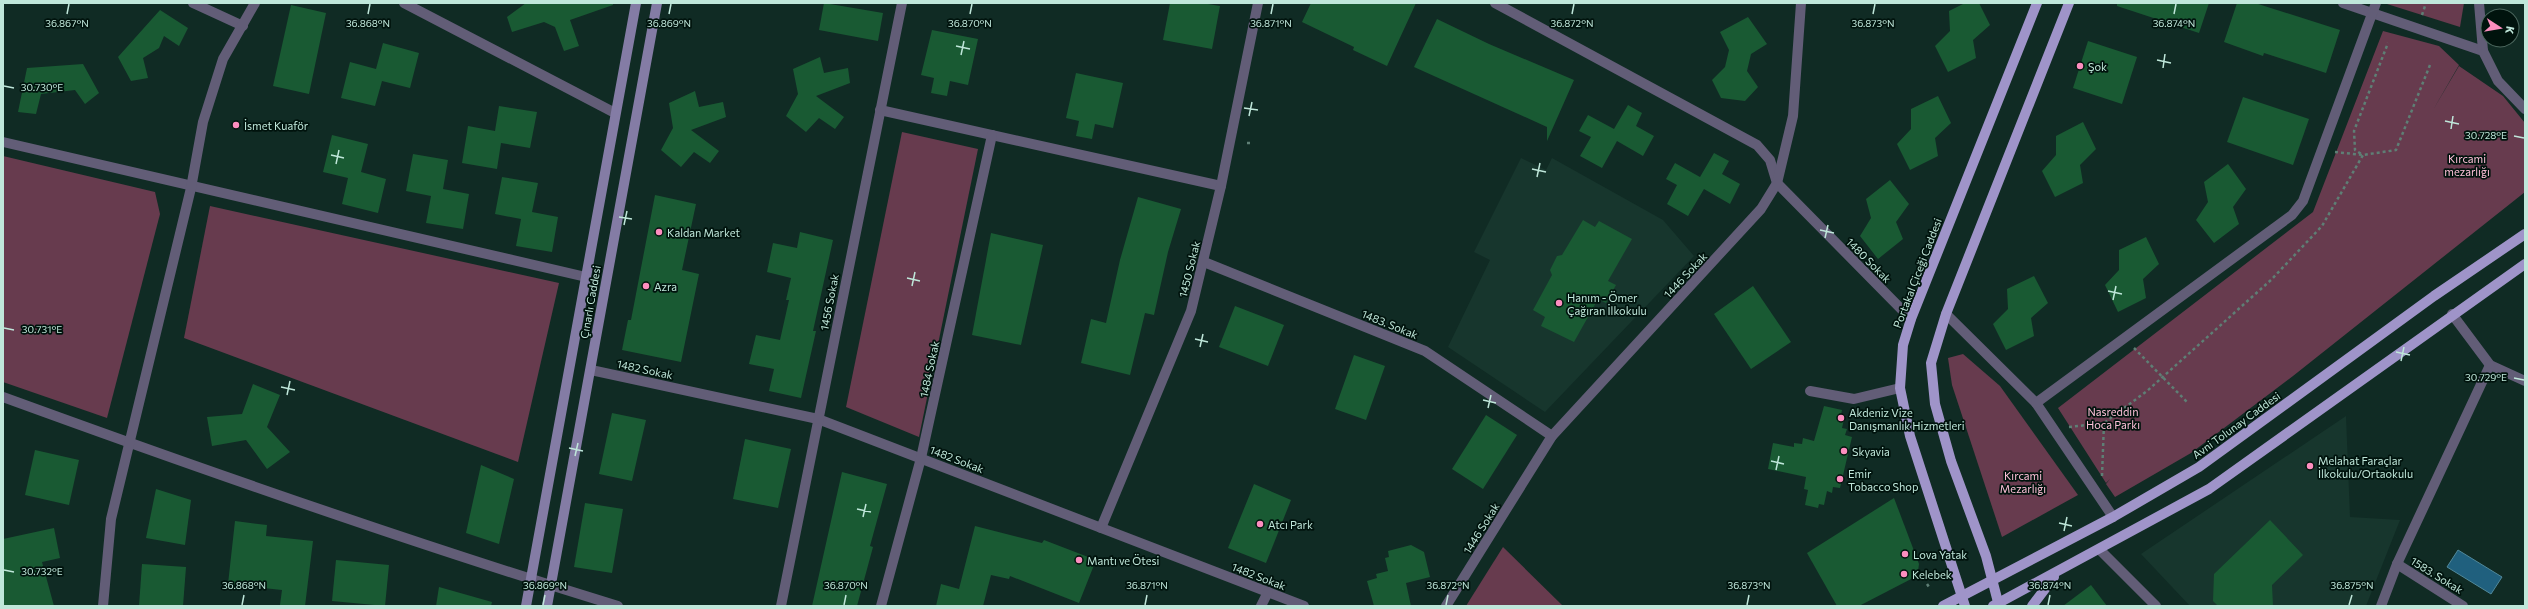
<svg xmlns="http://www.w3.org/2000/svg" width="2528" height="609" font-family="Commissioner,sans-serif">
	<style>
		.built { fill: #17362d }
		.green { fill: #673b4e }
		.water { fill: #20607e; stroke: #50889a }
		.building { fill: #195a33 }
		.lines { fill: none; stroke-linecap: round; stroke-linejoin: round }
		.path { stroke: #5e7f75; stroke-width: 2.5; stroke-dasharray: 3 3; stroke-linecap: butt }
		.service { stroke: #625d77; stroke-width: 10 }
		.minor { stroke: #625d77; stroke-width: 10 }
		.tertiary { stroke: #625d77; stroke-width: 10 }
		.secondary { stroke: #847ca5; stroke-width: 10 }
		.primary { stroke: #9f94c9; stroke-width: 10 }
		.ticks { fill: none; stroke: #bfe7da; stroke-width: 1.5 }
		.poi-dot { fill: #fd8ebf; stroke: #00130d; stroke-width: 1.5 }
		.labels { text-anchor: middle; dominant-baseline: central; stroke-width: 3.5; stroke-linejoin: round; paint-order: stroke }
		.poi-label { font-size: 11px; fill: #bfe7da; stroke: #00130d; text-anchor: start }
		.park-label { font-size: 11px; fill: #fec0d9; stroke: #00130d }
		.street-label { font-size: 11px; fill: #bfe7da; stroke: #00130d }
		.ticks-label { font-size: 10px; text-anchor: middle; fill: #bfe7da; stroke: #00130d; stroke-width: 3.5; stroke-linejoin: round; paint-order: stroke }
	</style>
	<rect width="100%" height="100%" fill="#102b24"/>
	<g class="built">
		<polygon points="1521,158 1546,170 1552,158 1663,220 1694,256 1545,412 1448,347 1490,260 1474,252"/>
		<polygon points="2346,416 2350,517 2400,520 2366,606 2190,606 2141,554"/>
	</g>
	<g class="green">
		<polygon points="2388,3 2464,3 2460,27 2387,4"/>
		<polygon points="2383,31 2439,46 2459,65 2433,110 2459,66 2503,96 2525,123 2525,192 2293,376 2191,453 2115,497 2106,484 2110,479 2106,483 2058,408 2313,212"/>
		<polygon points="902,132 978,149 919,437 846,407"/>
		<polygon points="3,156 155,192 160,214 107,418 3,382"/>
		<polygon points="210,206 559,283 518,462 184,338"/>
		<polygon points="1963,354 2000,386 2078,495 2002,537 1952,385 1948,358"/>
		<polygon points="1503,547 1563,606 1466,606"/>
	</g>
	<polygon class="water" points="2458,550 2502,577 2491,594 2447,567"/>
	<g class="building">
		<polygon points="526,3 613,3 613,5 570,20 579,46 564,51 555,27 544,22 512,32 507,17"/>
		<polygon points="824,3 883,13 878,41 819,30"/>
		<polygon points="1170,3 1202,3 1220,6 1212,49 1163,40"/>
		<polygon points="1311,3 1416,3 1387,66 1353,50 1354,47 1302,22"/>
		<polygon points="1965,3 1979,3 1990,25 1973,40 1976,58 1948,72 1935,46 1950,31 1949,11"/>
		<polygon points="2117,3 2209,3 2199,33 2117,6"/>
		<polygon points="2237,3 2255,3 2340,30 2326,73 2264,53 2263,56 2224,42"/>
		<polygon points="291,5 326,13 309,94 273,86"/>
		<polygon points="160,10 188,28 179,46 164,36 159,48 143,58 148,78 131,81 118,57"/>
		<polygon points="1748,17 1767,44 1751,54 1747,71 1758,87 1745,101 1721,98 1712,80 1725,67 1729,50 1720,32"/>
		<polygon points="1437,19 1489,44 1574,80 1547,141 1547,127 1414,67"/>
		<polygon points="932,30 978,39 968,85 950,81 947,96 931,93 934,78 921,75"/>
		<polygon points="2088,41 2137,57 2122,104 2073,88"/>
		<polygon points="383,43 419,53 410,88 382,81 375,106 341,98 350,62 376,69"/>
		<polygon points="820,57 824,73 848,68 850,83 816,96 844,117 835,129 819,118 806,132 786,116 798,94 793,69"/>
		<polygon points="83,64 99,93 85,104 75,90 41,94 36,114 18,112 27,68"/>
		<polygon points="1076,73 1123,83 1113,128 1095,124 1092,139 1076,136 1079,121 1066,118"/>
		<polygon points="695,91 699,107 723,102 726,117 691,130 719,151 710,163 694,152 681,167 661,150 673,128 669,103"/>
		<polygon points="1938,96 1951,123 1935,138 1938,156 1910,170 1897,144 1911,129 1911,109"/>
		<polygon points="2243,97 2309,119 2293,165 2227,142"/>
		<polygon points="1628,105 1642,113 1636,126 1654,136 1643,156 1617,141 1602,168 1580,156 1591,137 1579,131 1588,115 1614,129"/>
		<polygon points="499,106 537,112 530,148 501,143 497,169 462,163 468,126 495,131"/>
		<polygon points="2083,122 2096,149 2080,165 2083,183 2055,197 2042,171 2056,155 2056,136"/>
		<polygon points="332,135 368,144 361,172 386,179 378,213 342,204 348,178 323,172"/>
		<polygon points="1714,153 1729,161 1722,174 1740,184 1730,204 1704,189 1688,216 1667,204 1677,185 1666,179 1675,163 1700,177"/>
		<polygon points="413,154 448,160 443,189 469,194 463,229 426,223 431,196 406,191"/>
		<polygon points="2228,164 2246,189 2233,207 2239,224 2214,243 2196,220 2208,202 2204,182"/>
		<polygon points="502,177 538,183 532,212 558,217 552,252 516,246 521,219 495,214"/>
		<polygon points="1890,180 1909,204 1896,222 1903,239 1878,259 1860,236 1871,218 1866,199"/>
		<polygon points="655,195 696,204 682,270 699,274 681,362 622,350 628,320 631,320"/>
		<polygon points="1138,197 1181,209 1168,252 1154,315 1145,313 1130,375 1081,363 1091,319 1106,323 1120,260"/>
		<polygon points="1583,220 1595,227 1599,221 1632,239 1608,281 1616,285 1606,303 1598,299 1574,342 1541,326 1545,317 1533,310 1552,275 1550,270 1557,256 1562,255"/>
		<polygon points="800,232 833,240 813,331 816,331 801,398 769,391 774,369 749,364 756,335 780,340 789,300 786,300 791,278 767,272 773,243 797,248"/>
		<polygon points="991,233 1043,245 1021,345 972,335"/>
		<polygon points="2146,237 2159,264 2143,279 2146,298 2118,312 2105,285 2119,270 2119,250"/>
		<polygon points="2034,276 2048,303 2031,318 2034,336 2006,350 1993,324 2008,309 2007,289"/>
		<polygon points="1753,286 1791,342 1751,369 1714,314"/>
		<polygon points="1235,306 1284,325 1268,366 1219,347"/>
		<polygon points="1354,355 1385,366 1366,420 1335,409"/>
		<polygon points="253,384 280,395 267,427 290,452 267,469 246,440 212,446 207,417 242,414"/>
		<polygon points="1824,406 1842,410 1841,415 1845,415 1842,428 1847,429 1845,435 1852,437 1840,488 1833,487 1832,493 1827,491 1824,505 1819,504 1818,508 1805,505 1808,490 1804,489 1806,477 1768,469 1773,443 1794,447 1794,443 1802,444 1803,438 1814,441"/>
		<polygon points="612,413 646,420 632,481 599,474"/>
		<polygon points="1486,415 1517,435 1483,489 1452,469"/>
		<polygon points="745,439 791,449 778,508 733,499"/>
		<polygon points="35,450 79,460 69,505 25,495"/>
		<polygon points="481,465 514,479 499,544 466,533"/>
		<polygon points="842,472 887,484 870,546 873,547 857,606 812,606"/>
		<polygon points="1254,484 1291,500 1266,563 1228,548"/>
		<polygon points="156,489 191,500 185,545 146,538"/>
		<polygon points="1894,498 1919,564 1918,571 1915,577 1859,606 1837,606 1807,553"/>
		<polygon points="585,503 623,509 612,573 574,567"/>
		<polygon points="2270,520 2303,555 2272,585 2273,606 2218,606 2213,601 2214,574"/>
		<polygon points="235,521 267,525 266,536 313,541 305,606 280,605 282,590 228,584"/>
		<polygon points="975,526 1042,543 1044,540 1096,560 1079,603 1010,576 1009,579 991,575 983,606 936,606 941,584 959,589"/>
		<polygon points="54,528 60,558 42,562 54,606 3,606 3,539"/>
		<polygon points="1411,545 1424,552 1430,577 1406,583 1411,606 1374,606 1367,581 1377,578 1376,574 1388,571 1385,558 1389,557 1388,551"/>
		<polygon points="336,560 389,565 385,606 332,601"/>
		<polygon points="142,564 186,567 183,606 139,606"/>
		<polygon points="2091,585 2107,606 2063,606"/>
		<polygon points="439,587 492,602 491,606 436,606"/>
	</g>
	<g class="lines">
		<g class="path">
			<polyline points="2422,15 2426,3"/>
			<polyline points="1247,143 1251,143"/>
			<polyline points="2335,152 2363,155 2396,150 2430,65"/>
			<polyline points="2134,348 2187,402"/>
			<polyline points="2069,427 2104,423"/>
			<polyline points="2102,476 2104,423 2147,391 2271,280 2322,226 2363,155 2355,150 2354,131 2388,43"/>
			<polyline points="1930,576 1934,574"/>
			<polyline points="1927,584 1929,587"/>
		</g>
		<g class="service">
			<polyline points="1946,314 2036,403 2113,517"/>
			<polyline points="1810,391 1854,399 1900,388"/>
		</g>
		<g class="minor">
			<polyline points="193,3 243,26"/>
			<polyline points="404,3 615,113"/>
			<polyline points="1495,3 1757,145 1770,160 1777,183 1911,319"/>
			<polyline points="2343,3 2483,51"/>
			<polyline points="2479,3 2483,51 2498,81 2525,109"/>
			<polyline points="880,110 1221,186"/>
			<polyline points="3,142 586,277"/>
			<polyline points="1204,262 1425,351 1552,436"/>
			<polyline points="2452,314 2490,365 2525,381"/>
			<polyline points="591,370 818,419 1304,606"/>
			<path d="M3 397C206 471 411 543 618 606"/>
			<polyline points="2036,403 2292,215 2303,201 2376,3"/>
			<polyline points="1101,528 1191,311 1221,186 1258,3"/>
			<polyline points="2397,564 2463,606"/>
			<polyline points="103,606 111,519 191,188 203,122 223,59 255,3"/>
			<polyline points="781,606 902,3"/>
			<polyline points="881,606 921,458 992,135"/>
			<polyline points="1261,606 1268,592"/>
			<polyline points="1446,606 1552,436 1761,209 1777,183 1793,116 1801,3"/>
			<polyline points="2381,606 2397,564 2490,365"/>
		</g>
		<polyline class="tertiary" points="2100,550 2156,606"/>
		<g class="secondary">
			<polyline points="526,606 636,3"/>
			<polyline points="547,606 657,3"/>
		</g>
		<g class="primary">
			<polyline points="1943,606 2113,517 2199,467 2434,296 2525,234"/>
			<polyline points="1965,606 1910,436 1900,388 1903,345 1911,319 2037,3"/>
			<polyline points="1993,606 2209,489 2525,264"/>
			<polyline points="1999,606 1986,556 1951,461 1935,404 1931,363 1946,314 2069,3"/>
			<polyline points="2032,606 2054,577"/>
		</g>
	</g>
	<path class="ticks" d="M67 14 69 4M368 14 370 4M669 14 671 4M970 14 972 4M1271 14 1273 4M1572 14 1574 4M1873 14 1875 4M2174 14 2176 4M956 46 970 49M961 55 964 41M2157 60 2171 63M2163 68 2165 54M4 86 14 88M1244 108 1258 110M1249 116 1252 102M2445 121 2459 124M2451 129 2453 116M2514 136 2524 138M331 155 344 158M336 164 339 150M1532 169 1546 172M1537 177 1540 163M619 217 632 219M624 225 627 211M1820 230 1834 233M1825 238 1828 225M907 278 920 281M912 286 915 272M2108 291 2122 294M2113 300 2116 286M4 328 14 330M1195 339 1208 342M1200 347 1203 334M2396 352 2410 355M2401 361 2404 347M2514 378 2524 380M281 387 295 390M287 395 290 381M1483 400 1496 403M1488 408 1491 395M569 448 583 451M575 456 578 443M1771 461 1784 464M1776 470 1779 456M857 509 871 512M863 517 866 504M2059 523 2072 526M2064 531 2067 517M4 570 14 572M242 605 244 595M543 605 545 595M844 605 846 595M1145 605 1147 595M1446 605 1448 595M1747 605 1749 595M2048 605 2050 595M2349 605 2352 595"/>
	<g class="poi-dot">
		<circle cx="2080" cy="66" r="4"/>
		<circle cx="236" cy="125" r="4"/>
		<circle cx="659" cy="232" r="4"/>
		<circle cx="646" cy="286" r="4"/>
		<circle cx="1559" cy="303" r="4"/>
		<circle cx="1841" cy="418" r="4"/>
		<circle cx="1844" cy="451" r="4"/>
		<circle cx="2310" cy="466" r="4"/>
		<circle cx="1840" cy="479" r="4"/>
		<circle cx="1260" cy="524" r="4"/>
		<circle cx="1905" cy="554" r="4"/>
		<circle cx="1079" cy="560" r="4"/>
		<circle cx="1904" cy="574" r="4"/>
	</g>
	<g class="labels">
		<g class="poi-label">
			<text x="2088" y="66">Şok</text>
			<text x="244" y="125">İsmet Kuaför</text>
			<text x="667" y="232">Kaldan Market</text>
			<text x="654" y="286">Azra</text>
			<text x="1567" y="297">Hanım - Ömer<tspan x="1567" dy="13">Çağıran İlkokulu</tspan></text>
			<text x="1849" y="412">Akdeniz Vize<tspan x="1849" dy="13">Danışmanlık Hizmetleri</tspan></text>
			<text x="1852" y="451">Skyavia</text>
			<text x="2318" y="460">Melahat Faraçlar<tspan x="2318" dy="13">İlkokulu/Ortaokulu</tspan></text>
			<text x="1848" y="473">Emir<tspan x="1848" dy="13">Tobacco Shop</tspan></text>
			<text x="1268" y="524">Atcı Park</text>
			<text x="1913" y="554">Lova Yatak</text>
			<text x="1087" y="560">Mantı ve Ötesi</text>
			<text x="1912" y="574">Kelebek</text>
		</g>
		<g class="park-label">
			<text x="2467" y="158">Kırcami<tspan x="2467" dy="13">mezarlığı</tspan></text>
			<text x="2113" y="411">Nasreddin<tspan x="2113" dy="13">Hoca Parkı</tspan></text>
			<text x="2023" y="475">Kırcami<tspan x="2023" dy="13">Mezarlığı</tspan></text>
		</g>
		<g class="street-label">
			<text transform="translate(1869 260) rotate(45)">1480 Sokak</text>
			<text transform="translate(1189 269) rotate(-76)">1450 Sokak</text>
			<text transform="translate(1917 273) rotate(-69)">Portakal Çiceği Caddesi</text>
			<text transform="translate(1685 275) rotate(-47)">1446 Sokak</text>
			<text transform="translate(590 302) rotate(-80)">Çınarlı Caddesi</text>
			<text transform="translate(829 302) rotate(-79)">1456 Sokak</text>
			<text transform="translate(1390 324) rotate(22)">1483. Sokak</text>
			<text transform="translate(645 369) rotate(12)">1482 Sokak</text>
			<text transform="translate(929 369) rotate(-78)">1484 Sokak</text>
			<text transform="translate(2236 425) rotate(-36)">Avni Tolunay Caddesi</text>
			<text transform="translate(957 459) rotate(21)">1482 Sokak</text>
			<text transform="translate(1481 528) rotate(-58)">1446 Sokak</text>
			<text transform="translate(2437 575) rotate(32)">1583. Sokak</text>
			<text transform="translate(1259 576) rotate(21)">1482 Sokak</text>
		</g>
	</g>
	<g class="ticks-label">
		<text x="67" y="27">36.867°N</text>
		<text x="368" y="27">36.868°N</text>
		<text x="669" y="27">36.869°N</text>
		<text x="970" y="27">36.870°N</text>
		<text x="1271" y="27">36.871°N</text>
		<text x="1572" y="27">36.872°N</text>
		<text x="1873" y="27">36.873°N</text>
		<text x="2174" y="27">36.874°N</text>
		<text x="42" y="91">30.730°E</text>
		<text x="2486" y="139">30.728°E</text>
		<text x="42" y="333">30.731°E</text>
		<text x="2486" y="381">30.729°E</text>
		<text x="42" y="575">30.732°E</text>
		<text x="244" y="589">36.868°N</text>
		<text x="545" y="589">36.869°N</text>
		<text x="846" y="589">36.870°N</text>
		<text x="1147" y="589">36.871°N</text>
		<text x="1448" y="589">36.872°N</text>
		<text x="1749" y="589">36.873°N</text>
		<text x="2050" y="589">36.874°N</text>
		<text x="2352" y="589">36.875°N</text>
	</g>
	<rect width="2528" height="609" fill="none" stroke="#bfe7da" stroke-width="8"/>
	<g transform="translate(2500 28) rotate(102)"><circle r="19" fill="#00130d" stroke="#4c685f"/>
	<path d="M0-3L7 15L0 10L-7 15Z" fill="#fd8ebf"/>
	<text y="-6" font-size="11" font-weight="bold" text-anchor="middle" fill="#bfe7da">K</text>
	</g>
</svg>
